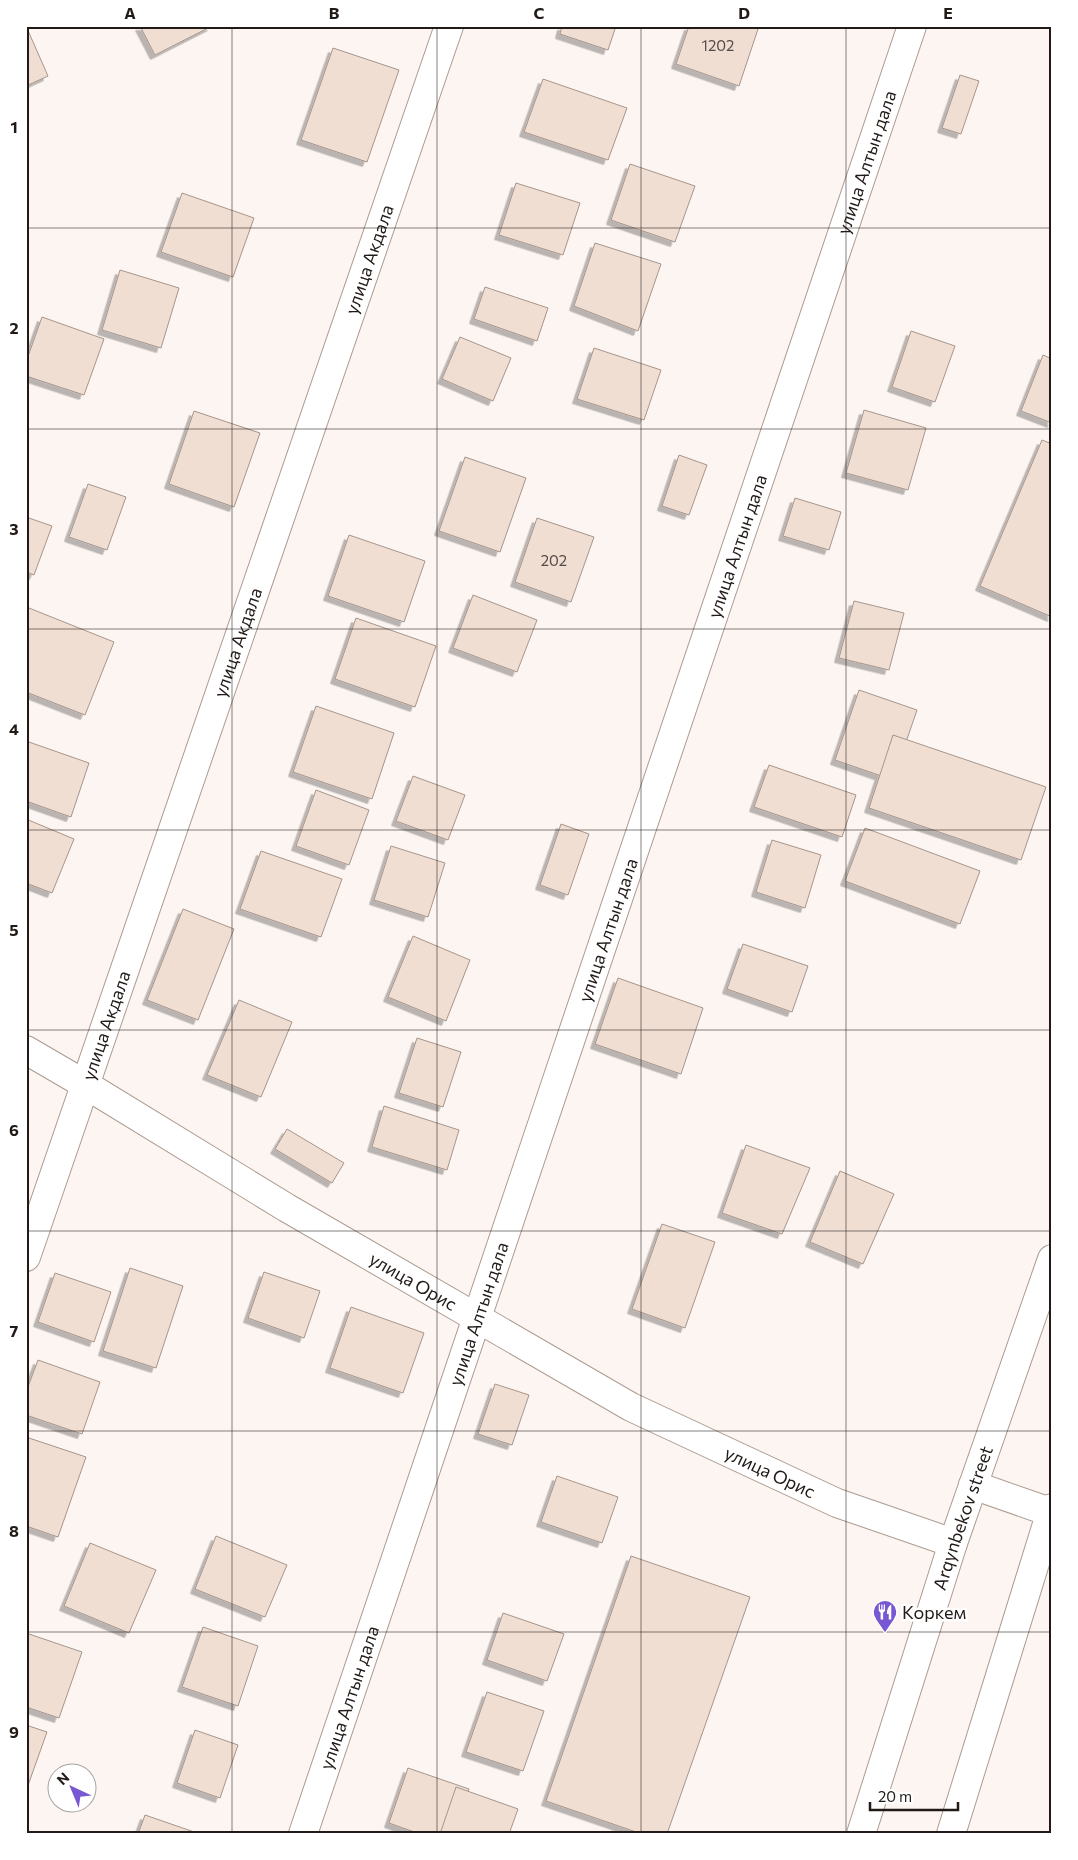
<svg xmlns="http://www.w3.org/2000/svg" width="1078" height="1860" font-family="Commissioner,sans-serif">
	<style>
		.building { fill: #f0ded3; stroke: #a6958b; filter: url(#shadow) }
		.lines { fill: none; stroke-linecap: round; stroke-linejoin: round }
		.minor-casing { stroke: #ac9b91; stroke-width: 30 }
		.primary-casing { stroke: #ac9b91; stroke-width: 30 }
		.minor { stroke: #fff; stroke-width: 28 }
		.primary { stroke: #fff; stroke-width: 28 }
		.grid { fill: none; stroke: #211a17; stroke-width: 1; stroke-opacity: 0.55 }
		.labels { text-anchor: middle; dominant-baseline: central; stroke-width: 5; stroke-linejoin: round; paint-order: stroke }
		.number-label { font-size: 15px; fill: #554b46 }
		.street-label { font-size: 18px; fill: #211a17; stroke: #fff }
		.poi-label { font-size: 18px; fill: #211a17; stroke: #fff; text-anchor: start }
		.neatline { fill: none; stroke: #211a17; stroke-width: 2 }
		.grid-label { font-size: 16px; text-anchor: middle; font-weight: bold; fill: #211a17 }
	</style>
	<defs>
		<filter id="shadow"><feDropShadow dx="-4.5" dy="4.5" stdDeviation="0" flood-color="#0004"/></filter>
	</defs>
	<rect width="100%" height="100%" fill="#fcf5f1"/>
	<g class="building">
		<polygon points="26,26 48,76 26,86"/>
		<polygon points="140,26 212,26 155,55"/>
		<polygon points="562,26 616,26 608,50 560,34"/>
		<polygon points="689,26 759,26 739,86 676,64"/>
		<polygon points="333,48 399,70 367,162 301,140"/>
		<polygon points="960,75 979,81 961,134 942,128"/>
		<polygon points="543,79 627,108 608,160 524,132"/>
		<polygon points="630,164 695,186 675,242 611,220"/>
		<polygon points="516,183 580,203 563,255 499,235"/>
		<polygon points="182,193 254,218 233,277 161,252"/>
		<polygon points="595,243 661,264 638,331 574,306"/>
		<polygon points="120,270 179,288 161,348 102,330"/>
		<polygon points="485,287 548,308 537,341 474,319"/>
		<polygon points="42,317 104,339 84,395 26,376 26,362"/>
		<polygon points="911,331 955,346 935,402 892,387"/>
		<polygon points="460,337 511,358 493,401 442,379"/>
		<polygon points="594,348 661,370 644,420 577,399"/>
		<polygon points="1043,355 1052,359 1052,423 1021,411"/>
		<polygon points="864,410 926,428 908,490 846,473"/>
		<polygon points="194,411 260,433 234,507 169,484"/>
		<polygon points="1042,440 1052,444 1052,617 980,586"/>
		<polygon points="679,455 707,465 689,515 662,506"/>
		<polygon points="465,457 526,478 500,552 439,531"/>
		<polygon points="88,484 126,497 107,550 69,537"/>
		<polygon points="795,498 841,512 829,550 783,536"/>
		<polygon points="26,517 52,526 34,575 26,572"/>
		<polygon points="537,518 594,537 571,602 515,582"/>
		<polygon points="349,535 425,561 404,622 328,596"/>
		<polygon points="473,595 537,620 517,672 453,648"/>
		<polygon points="854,601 904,613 889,670 839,658"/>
		<polygon points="29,608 114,642 85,715 26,692 26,615"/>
		<polygon points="356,618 436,646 415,707 335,679"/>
		<polygon points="859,690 917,710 893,780 835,760"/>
		<polygon points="316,706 394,733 372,799 293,772"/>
		<polygon points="893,735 1046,787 1021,860 869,808"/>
		<polygon points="26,741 89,763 71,817 26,801"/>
		<polygon points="769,765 856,795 842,837 754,807"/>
		<polygon points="413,776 465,795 448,840 396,821"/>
		<polygon points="316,790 369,810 349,865 296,846"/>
		<polygon points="26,819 74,839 52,893 26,883"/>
		<polygon points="561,824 589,834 568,895 540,885"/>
		<polygon points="865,828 980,871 960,924 845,881"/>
		<polygon points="772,840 821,855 805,908 756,892"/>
		<polygon points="391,846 445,863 428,917 374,900"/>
		<polygon points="261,851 342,879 321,937 240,909"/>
		<polygon points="183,909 234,929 198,1020 147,1000"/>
		<polygon points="413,936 470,960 446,1021 388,997"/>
		<polygon points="743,944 808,966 792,1012 727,989"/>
		<polygon points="618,978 703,1008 681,1074 595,1044"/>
		<polygon points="239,1000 292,1022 261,1097 207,1075"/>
		<polygon points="417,1038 461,1052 443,1107 399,1093"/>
		<polygon points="384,1106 459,1130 447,1170 372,1147"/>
		<polygon points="287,1129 344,1163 332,1183 275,1149"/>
		<polygon points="746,1145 810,1168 782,1234 722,1213"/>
		<polygon points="840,1171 894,1194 863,1264 810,1242"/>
		<polygon points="662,1224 715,1242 685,1328 632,1309"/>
		<polygon points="130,1268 183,1286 156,1368 103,1351"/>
		<polygon points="264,1272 320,1291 304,1338 248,1318"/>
		<polygon points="55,1273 111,1292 94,1342 38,1322"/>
		<polygon points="351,1307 424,1333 403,1393 330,1368"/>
		<polygon points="38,1360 100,1382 82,1434 26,1415 26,1392"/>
		<polygon points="495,1384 529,1395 512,1445 478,1434"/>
		<polygon points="26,1437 86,1457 58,1537 26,1526"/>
		<polygon points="557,1476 618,1497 602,1543 541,1522"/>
		<polygon points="216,1536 287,1565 265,1617 195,1589"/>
		<polygon points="90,1543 156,1570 129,1633 64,1606"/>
		<polygon points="631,1556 750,1597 667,1834 642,1834 546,1801"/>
		<polygon points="503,1613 564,1634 547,1681 487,1660"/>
		<polygon points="203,1627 258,1646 238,1706 182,1687"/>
		<polygon points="26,1633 82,1652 59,1718 26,1707"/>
		<polygon points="487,1692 544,1711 523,1771 466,1752"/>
		<polygon points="26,1725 47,1732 26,1791"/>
		<polygon points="195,1730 238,1745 220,1798 177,1783"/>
		<polygon points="408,1768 469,1789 454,1834 420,1834 389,1823"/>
		<polygon points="456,1787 518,1809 509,1834 440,1834"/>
		<polygon points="145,1815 200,1834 138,1834"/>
	</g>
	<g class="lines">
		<g class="minor-casing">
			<g id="minor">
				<path id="s1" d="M26 1050 86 1085 287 1208 631 1407 837 1503 953 1543"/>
				<path id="s2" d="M26 1257 449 26"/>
				<path id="s3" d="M303 1834 912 26"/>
			</g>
		</g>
		<g class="primary-casing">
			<g id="primary">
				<polyline points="973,1485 1050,1512"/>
				<path id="s4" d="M861 1834 953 1543 1052 1259"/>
				<polyline points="951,1834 1052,1508"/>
			</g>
		</g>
		<use href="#minor" class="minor"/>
		<use href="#primary" class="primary"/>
	</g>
	<path class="grid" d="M232 26V1834M437 26V1834M641 26V1834M846 26V1834M26 228H1052M26 429H1052M26 629H1052M26 830H1052M26 1030H1052M26 1231H1052M26 1431H1052M26 1632H1052"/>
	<defs>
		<g id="restaurant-pin" transform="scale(1.25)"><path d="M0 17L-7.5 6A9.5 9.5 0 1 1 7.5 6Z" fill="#7858d2" stroke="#fff"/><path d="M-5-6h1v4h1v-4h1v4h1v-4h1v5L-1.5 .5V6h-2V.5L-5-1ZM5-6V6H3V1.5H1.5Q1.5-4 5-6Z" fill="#fff"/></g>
	</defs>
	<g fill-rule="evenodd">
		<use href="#restaurant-pin" x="885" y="1612"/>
	</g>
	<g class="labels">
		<g class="number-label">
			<text x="718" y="45">1202</text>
			<text x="554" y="560">202</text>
		</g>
		<g class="street-label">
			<text stroke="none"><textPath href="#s3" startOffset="1764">улица Алтын дала</textPath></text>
			<text stroke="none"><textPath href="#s2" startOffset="1055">улица Акдала</textPath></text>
			<text stroke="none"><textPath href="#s3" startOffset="1359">улица Алтын дала</textPath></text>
			<text stroke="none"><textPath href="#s2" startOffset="650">улица Акдала</textPath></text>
			<text stroke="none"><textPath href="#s3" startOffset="954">улица Алтын дала</textPath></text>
			<text stroke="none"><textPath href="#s2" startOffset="245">улица Акдала</textPath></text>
			<text stroke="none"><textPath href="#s1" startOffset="451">улица Орис</textPath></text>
			<text stroke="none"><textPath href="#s3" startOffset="549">улица Алтын дала</textPath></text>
			<text stroke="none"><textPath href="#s1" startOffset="856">улица Орис</textPath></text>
			<text stroke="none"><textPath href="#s4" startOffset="332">Arqynbekov street</textPath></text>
			<text stroke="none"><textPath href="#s3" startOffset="144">улица Алтын дала</textPath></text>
		</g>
		<g class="poi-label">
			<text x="902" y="1612">Коркем</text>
		</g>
	</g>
	<rect width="1078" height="1860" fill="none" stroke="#ffffff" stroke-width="55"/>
	<g transform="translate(72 1788) rotate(316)"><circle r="24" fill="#ffffff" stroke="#a6a3a2"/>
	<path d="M0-4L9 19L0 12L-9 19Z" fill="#7858d2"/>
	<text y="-8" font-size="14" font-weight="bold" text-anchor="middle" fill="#211a17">N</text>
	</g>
	<path d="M870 1802v8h88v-8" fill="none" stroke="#211a17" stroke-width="2.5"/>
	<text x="878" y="1802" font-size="15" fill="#211a17" stroke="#ffffff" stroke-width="4" paint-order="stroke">20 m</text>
	<rect x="28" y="28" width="1022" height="1804" class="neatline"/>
	<g class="grid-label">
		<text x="130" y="19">A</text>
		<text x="334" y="19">B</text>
		<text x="539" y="19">C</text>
		<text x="744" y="19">D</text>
		<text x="948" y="19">E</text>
		<text x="14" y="133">1</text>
		<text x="14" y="334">2</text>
		<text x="14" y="535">3</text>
		<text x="14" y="735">4</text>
		<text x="14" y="936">5</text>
		<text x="14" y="1136">6</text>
		<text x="14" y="1337">7</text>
		<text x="14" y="1537">8</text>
		<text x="14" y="1738">9</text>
	</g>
</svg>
